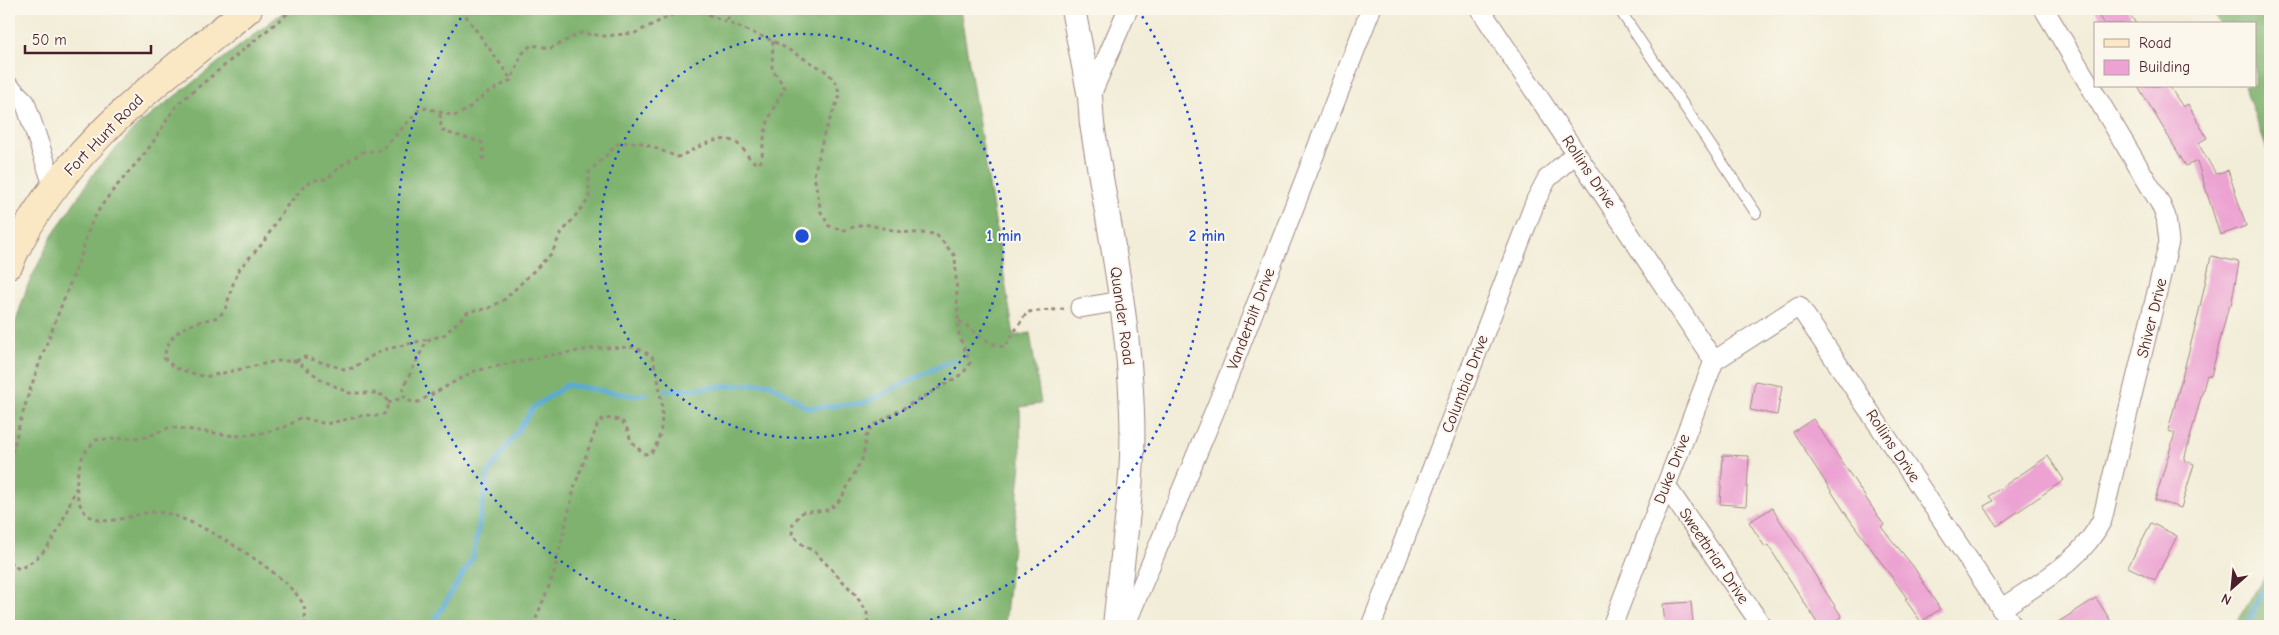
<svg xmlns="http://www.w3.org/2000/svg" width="2279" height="635" font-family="'Comic Neue',sans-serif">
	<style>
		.forest { fill: #7eb26e; stroke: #64684c }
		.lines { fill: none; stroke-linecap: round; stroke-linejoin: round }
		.stream { stroke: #5aaad5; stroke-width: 5 }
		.building { fill: #eca2d2 }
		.service-casing { stroke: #9e8682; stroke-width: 12 }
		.minor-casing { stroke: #9e8682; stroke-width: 21 }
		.tertiary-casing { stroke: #9e8682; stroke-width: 26 }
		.secondary-casing { stroke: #9e8682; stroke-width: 30 }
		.path { stroke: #9e8682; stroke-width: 3; stroke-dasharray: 4 4; stroke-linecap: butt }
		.service { stroke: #fff; stroke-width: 10 }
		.minor { stroke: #fff; stroke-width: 19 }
		.tertiary { stroke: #fff; stroke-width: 24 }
		.secondary { stroke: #fae7c3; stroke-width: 28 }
		.ring { fill: none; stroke: #1d4ed8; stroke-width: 2.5; stroke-dasharray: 2.5 5 }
		.labels { text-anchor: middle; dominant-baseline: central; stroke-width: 4; stroke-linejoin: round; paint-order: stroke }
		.street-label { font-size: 16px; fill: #4a1f2b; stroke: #fbf7ec }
		.centre { fill: #1d4ed8; stroke: #fbf7ec; stroke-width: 2.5 }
		.ring-label { font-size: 15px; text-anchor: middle; font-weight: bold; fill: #1d4ed8; stroke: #fbf7ec; stroke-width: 4; stroke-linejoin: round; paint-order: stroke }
	</style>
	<rect width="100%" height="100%" fill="#fbf7ec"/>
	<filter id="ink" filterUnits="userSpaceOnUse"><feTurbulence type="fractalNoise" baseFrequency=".02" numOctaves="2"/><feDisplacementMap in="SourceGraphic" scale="10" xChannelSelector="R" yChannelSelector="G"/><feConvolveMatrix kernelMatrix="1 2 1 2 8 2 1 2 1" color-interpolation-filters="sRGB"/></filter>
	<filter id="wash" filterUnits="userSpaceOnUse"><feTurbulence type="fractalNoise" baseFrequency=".0096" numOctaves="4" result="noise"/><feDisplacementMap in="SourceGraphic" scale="20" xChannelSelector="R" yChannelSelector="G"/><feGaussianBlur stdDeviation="1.12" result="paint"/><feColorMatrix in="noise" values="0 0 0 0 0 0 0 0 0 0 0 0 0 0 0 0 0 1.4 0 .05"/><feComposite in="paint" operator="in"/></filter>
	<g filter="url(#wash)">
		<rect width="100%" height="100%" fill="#f2edd8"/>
		<g class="forest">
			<polygon points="287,9 960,9 1014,336 1030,333 1041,404 1020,407 1021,463 1005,626 9,626 9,343 27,287 52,236 96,170 138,125"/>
			<polygon points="2211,9 2270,9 2270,158 2244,86 2255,86 2255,24 2219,24"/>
			<polygon points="2270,567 2270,626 2235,626"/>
		</g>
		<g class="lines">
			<g class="stream">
				<polyline points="665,391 769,383 808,408 864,403 953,360"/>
				<polyline points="431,626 473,557 488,474 534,407 567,385 634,396 647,394"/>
				<polyline points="2247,626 2270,575"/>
			</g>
		</g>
		<g id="blocks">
			<g class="building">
				<polygon points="2094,9 2127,9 2136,24 2104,24"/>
				<polygon points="2138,86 2169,86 2183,107 2188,104 2207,138 2198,143 2216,174 2228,170 2246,226 2220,235 2197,161 2186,166"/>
				<polygon points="2211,256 2239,262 2231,306 2229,305 2211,376 2207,375 2184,460 2194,464 2181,508 2155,500 2175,433 2168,431 2198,316"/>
				<polygon points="1755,381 1782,386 1777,415 1750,410"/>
				<polygon points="1813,419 1884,525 1881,527 1913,566 1940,609 1921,622 1905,599 1907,598 1848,517 1793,432"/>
				<polygon points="1723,455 1749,456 1746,506 1720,504"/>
				<polygon points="2048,456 2064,480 1997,526 1984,506 1993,501 1989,496"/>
				<polygon points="1772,508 1842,617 1829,626 1819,626 1768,545 1765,547 1749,522"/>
				<polygon points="2151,523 2177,536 2155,580 2128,567"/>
				<polygon points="2096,598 2114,626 2052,626"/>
				<polygon points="1691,602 1693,623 1665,626 1663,604"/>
			</g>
		</g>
	</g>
	<g filter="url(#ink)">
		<use href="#blocks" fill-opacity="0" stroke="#9e8682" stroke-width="1"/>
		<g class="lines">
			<g class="service-casing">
				<polyline id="service" points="1619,9 1756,213"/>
			</g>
			<g class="minor-casing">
				<g id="minor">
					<polyline points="1480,9 1714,361"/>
					<polyline points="9,86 25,102 54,188"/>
					<polyline points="1090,97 1128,9"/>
					<polyline points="1080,308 1121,301"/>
					<polyline points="1666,486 1762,626"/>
					<path d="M2001 609C2040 582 2081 562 2102 520L2169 242 2166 217 2160 203 2044 9"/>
					<polyline points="1125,626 1218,403 1371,9"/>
					<polyline points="1371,626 1536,200 1547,179 1576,153"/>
					<polyline points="1612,626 1714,361 1799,306 2013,626"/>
				</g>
			</g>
			<g class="tertiary-casing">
				<path id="tertiary" d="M1073 9 1090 97 1092 124C1107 219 1129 315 1132 412 1135 483 1122 555 1115 626"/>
			</g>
			<g class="secondary-casing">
				<path id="secondary" d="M9 264C56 154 158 82 248 9"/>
			</g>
			<g class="path">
				<polyline points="461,9 511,79"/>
				<polyline points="727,20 735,9"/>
				<polyline points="440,114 441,129 445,132 481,142 483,145 483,161"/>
				<path d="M959 321C975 330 986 345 1005 347L1027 312 1064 309"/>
				<polyline points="296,361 304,357 344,369 353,368 375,354 387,349 429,339"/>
				<polyline points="388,403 404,397"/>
				<path d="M9 468C24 392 56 322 83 250 91 208 119 185 145 153 158 137 166 118 180 102L293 9"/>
				<path d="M9 562 19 569C54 553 62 521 76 488"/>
				<path d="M305 626C305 621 306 613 304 607 295 577 189 513 158 512 137 511 110 528 91 517 71 506 75 471 84 454 87 449 92 444 96 440L147 437 170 427 236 436 263 433 288 426 301 417 326 424 365 415 379 416 386 413 388 403 386 397 377 393H349L322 380 296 361H277L205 377 175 368 164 358C169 328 192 323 219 317L226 307 233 284 240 268 263 243 285 208 306 184 314 180 327 179 341 166 363 152 382 150 419 110 426 108 454 116 465 111 487 93 511 80 522 54 531 45 551 48 581 33 605 36 635 33 678 12 695 9 773 41 824 70 835 80 840 95 824 134 814 175 821 212 829 226 844 230 864 224 902 232 936 234 955 256 959 335 970 363 964 372 956 378 871 427 866 437 863 457 841 499 829 510 803 512 793 523 792 535 803 545 815 552 855 594 867 612 868 626"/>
				<path d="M533 626 553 576 575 485 597 426 603 418 621 420 626 426 631 441 644 454 651 453C670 430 660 383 652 356L635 347 597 348 551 355 474 371 418 402C410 402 406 401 402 393L404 386 424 346 430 339 444 335 469 311 487 309 504 300 552 253 560 235 589 199V172L619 143 639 142 678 157C697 149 725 128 742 148 749 156 748 159 758 164L762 160C763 130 769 114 785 88L772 69 773 41"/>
			</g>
			<use href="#service" class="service"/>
			<use href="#minor" class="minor"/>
			<use href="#tertiary" class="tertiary"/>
			<use href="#secondary" class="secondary"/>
		</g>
	</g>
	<g class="ring">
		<circle cx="802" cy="236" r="202"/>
		<path d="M690 625A405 405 0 0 1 466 10M1138 10A405 405 0 0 1 914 625"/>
	</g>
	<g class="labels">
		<g class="street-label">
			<text transform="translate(104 135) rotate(-46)">Fort Hunt Road</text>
			<text transform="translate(1589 172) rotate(56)">Rollins Drive</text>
			<text transform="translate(1122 316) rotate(82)">Quander Road</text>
			<text transform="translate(2152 318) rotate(-76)">Shiver Drive</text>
			<text transform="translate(1251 319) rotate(-69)">Vanderbilt Drive</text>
			<text transform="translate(1465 384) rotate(-69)">Columbia Drive</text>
			<text transform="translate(1893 446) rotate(56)">Rollins Drive</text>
			<text transform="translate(1672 469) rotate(-69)">Duke Drive</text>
			<text transform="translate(1714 556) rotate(56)">Sweetbriar Drive</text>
		</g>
	</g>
	<circle cx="802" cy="236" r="8" class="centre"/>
	<g class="ring-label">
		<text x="1004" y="241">1 min</text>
		<text x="1207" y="241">2 min</text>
	</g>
	<rect width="2279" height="635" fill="none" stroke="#fbf7ec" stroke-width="30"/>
	<rect x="2094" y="22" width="162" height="65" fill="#fbf7ec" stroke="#b4a19f"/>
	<rect x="2104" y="39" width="25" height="8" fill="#fae7c3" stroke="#b4a19f"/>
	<text x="2139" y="48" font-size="15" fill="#4a1f2b">Road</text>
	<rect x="2104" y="60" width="25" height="15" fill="#eca2d2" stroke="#b4a19f"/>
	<text x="2139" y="72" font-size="15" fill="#4a1f2b">Building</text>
	<g transform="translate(2232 588) rotate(207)" stroke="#fbf7ec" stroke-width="4" paint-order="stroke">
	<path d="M0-4L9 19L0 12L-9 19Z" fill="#4a1f2b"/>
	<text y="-8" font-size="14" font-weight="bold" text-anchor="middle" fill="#4a1f2b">N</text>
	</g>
	<path d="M25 45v8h126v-8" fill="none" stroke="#4a1f2b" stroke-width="2.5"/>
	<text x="32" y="45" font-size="15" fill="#4a1f2b" stroke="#fbf7ec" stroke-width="4" paint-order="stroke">50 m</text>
</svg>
